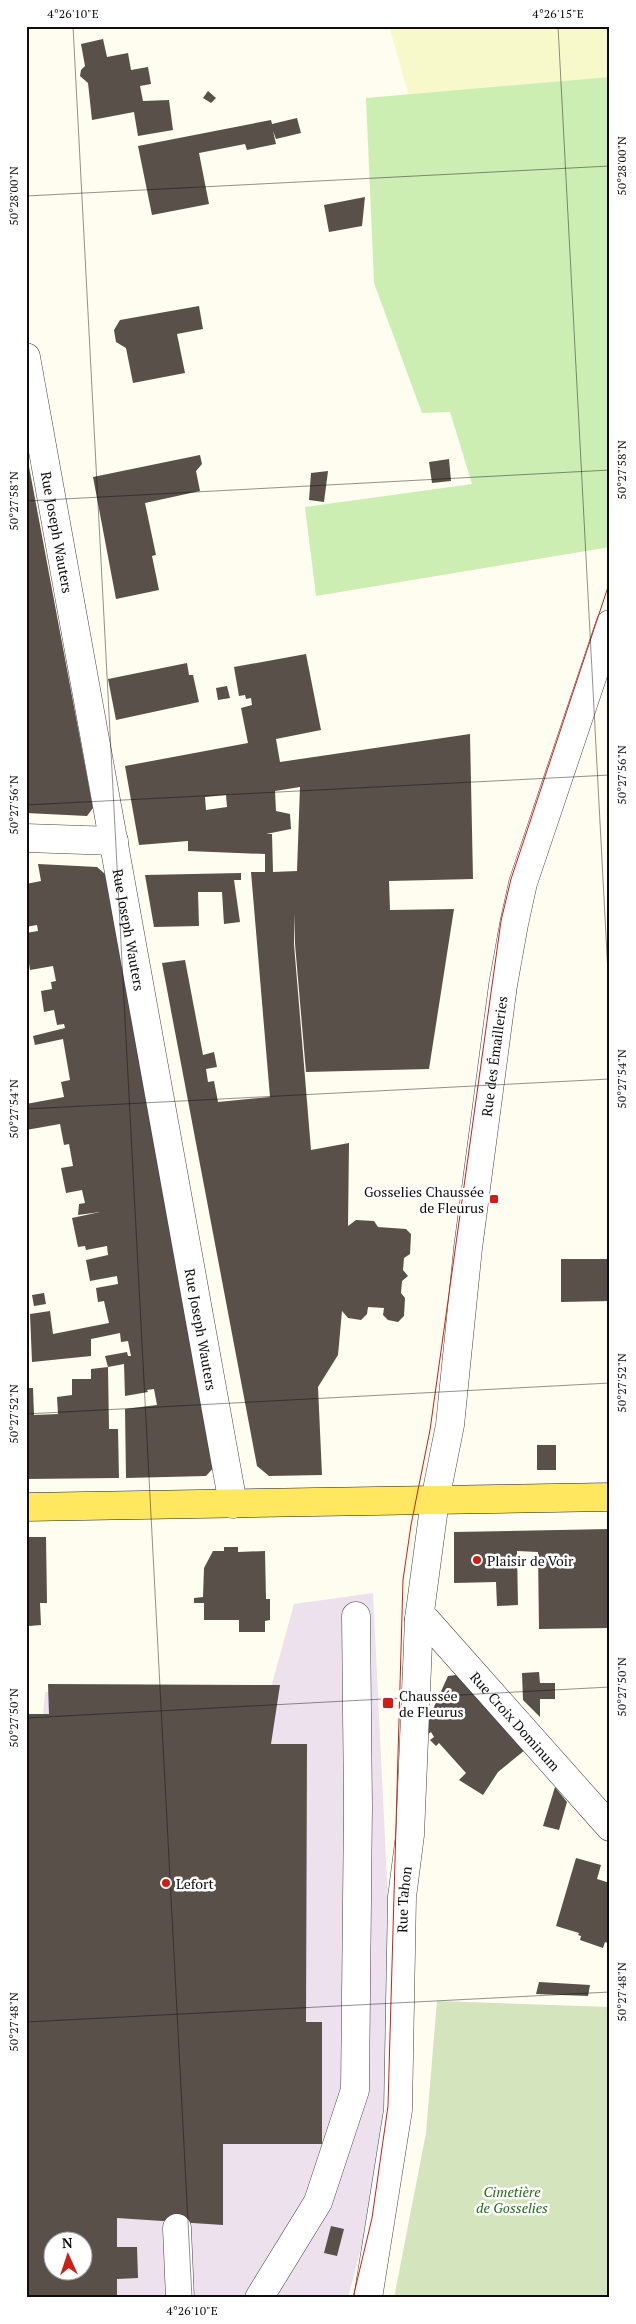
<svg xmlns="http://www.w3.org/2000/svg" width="636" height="2324" font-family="'PT Serif',serif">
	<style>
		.industrial { fill: #ede1ee; fill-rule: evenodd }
		.farmland { fill: #f8f9cb }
		.green { fill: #cceeb3 }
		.cemetery { fill: #d4e4bd }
		.building { fill: #585049; fill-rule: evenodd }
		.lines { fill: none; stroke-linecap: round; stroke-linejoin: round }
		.minor-casing { stroke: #414141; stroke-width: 29 }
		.major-casing { stroke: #1f1f1f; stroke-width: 29 }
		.minor { stroke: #fff; stroke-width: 28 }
		.major { stroke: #ffe75f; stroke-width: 28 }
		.tram { stroke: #ce1e16; stroke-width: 1 }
		.ticks { fill: none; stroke: #0e0e0e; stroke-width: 1; stroke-opacity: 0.45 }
		.poi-dot { fill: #ce1e16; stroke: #fff; stroke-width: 2 }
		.labels { text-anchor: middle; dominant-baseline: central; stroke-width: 5; stroke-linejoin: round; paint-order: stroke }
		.street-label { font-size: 14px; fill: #0e0e0e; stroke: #fff }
		.poi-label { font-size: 14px; fill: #0e0e0e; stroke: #fff; text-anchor: start }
		.park-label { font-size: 14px; font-style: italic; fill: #206d17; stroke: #fff }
		.neatline { fill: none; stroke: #0e0e0e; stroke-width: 2 }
		.ticks-label { font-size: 12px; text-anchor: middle; fill: #0e0e0e }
	</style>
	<rect width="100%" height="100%" fill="#fffdef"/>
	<path class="industrial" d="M373 1593 398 2103 348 2298H26L40 1751 45 1692 270 1691 294 1604ZM52 2242H82V2272H52Z"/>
	<polygon class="farmland" points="389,26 610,26 610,77 409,96"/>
	<polygon class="green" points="610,77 610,547 316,596 305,507 472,484 450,412 422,413 374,283 366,98"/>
	<polygon class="cemetery" points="437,2001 610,2007 610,2298 394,2298 426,2133"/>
	<g class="building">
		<polygon points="103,39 107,57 128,53 131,70 148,67 151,84 140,86 143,101 169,100 173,130 138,136 134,112 92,120 88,83 80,76 81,70 85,66 81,44"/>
		<polygon points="208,91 216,98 211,103 203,98"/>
		<polygon points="297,118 301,133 276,139 273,131 276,144 247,150 245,144 199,153 209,204 152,215 138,146 271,120 272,124"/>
		<polygon points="365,197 362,226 329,232 324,205"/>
		<polygon points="199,306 203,329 177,334 185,373 133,383 126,348 116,342 114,330 120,320"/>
		<polygon points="200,455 202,464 196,471 200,491 145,503 156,555 152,556 159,590 116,599 93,477"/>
		<polygon points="27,456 93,808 87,816 26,813"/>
		<polygon points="449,459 451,481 432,483 429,462"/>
		<polygon points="328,471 324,502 309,500 311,473"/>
		<path d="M306 654 321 730 276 739 280 762 470 734 473 879 389 881 390 910 454 909 429 1069 306 1072 295 944V913L294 944 311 1150 349 1143 348 1226 356 1220 374 1221 378 1227 406 1229 411 1234 410 1254 404 1258 403 1270 408 1276 402 1281 401 1293 405 1298 404 1316 398 1322 388 1320 383 1315 384 1308 368 1307 367 1314 361 1320 348 1318 342 1311 338 1355 318 1387 322 1475 269 1476 257 1466 162 963 185 960 203 1055 214 1052 217 1067 206 1069 208 1082 214 1081 218 1102 270 1097 251 872H265V854L188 851V841L139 845 125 766 248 743 241 708 252 705 251 698 246 699 245 695 239 696 234 667ZM300 787 297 871 273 872 272 834H266L291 829 290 814 276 811 275 791ZM226 795 227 807 206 810 205 797Z"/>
		<polygon points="187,663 189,675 193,675 199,702 116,720 108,679"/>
		<polygon points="227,686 230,698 218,700 216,688"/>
		<polygon points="38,864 97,867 105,874 217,1464 206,1476 126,1478 125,1409 157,1405 154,1389 147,1390 148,1392 125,1396 124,1364 108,1367 105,1356 127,1352 128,1356 131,1356 128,1341 121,1342 120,1333 91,1339 91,1356 32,1362 30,1314 50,1311 53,1334 109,1323 104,1301 98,1302 96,1288 118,1284 117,1276 90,1281 86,1260 108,1255 107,1246 86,1250 85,1246 78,1247 72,1218 100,1212 78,1215 79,1204 85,1203 82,1190 66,1193 61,1168 73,1166 69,1144 64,1145 60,1124 26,1130 26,1104 64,1097 61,1082 70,1080 63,1039 35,1045 33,1036 65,1028 64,1024 57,1025 54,1010 44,1012 41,991 52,989 51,982 56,981 53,966 30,970 26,945 26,933 38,931 37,925 26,927 26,884 41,881"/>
		<polygon points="241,873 241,880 234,880 240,922 224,924 222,892 198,892 199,926 154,927 145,875"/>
		<polygon points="561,1259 610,1259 610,1301 561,1302"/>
		<polygon points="44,1293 46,1304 34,1306 32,1295"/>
		<polygon points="108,1367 109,1429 118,1429 119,1478 26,1479 26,1388 33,1388 34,1415 58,1414 57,1397 72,1395 72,1379 91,1379 91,1369"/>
		<rect x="537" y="1445" width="19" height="25"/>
		<polygon points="610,1529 610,1628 539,1629 538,1552 517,1551 518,1605 497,1606 496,1582 454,1583 454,1532"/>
		<polygon points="26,1537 46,1537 47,1603 40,1603 41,1625 29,1626 28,1606 26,1606"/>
		<polygon points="224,1547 238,1547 238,1552 265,1551 266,1599 270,1599 270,1620 265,1621 265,1632 239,1632 239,1620 204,1620 204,1603 194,1603 194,1598 203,1597 204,1568 213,1551 224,1551"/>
		<polygon points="539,1672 540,1683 555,1683 555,1699 540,1699 540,1717 523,1700 522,1673"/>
		<polygon points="464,1674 525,1750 498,1772 483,1795 459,1780 466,1773 439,1743 436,1746 430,1740 434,1737 431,1732 427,1735 423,1731 448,1676"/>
		<path d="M48 1684 280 1685 271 1744H307L306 2022H322V2144H223V2225L117 2218V2247H137L138 2278 117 2279V2298H26V1726L29 1725V1714H49ZM52 2242H82V2272H52Z"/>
		<polygon points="555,1787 567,1802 559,1830 543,1826"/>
		<polygon points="576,1858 601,1865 597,1879 610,1883 610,1944 605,1942 603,1948 580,1940 581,1936 578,1935 579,1933 556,1926"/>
		<polygon points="539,1982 590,1985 588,1996 536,1994"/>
		<polygon points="331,2226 344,2229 337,2256 324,2253"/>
	</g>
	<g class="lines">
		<g class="minor-casing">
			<g id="minor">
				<path id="s1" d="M26 357 233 1504"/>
				<polyline points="26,838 114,841"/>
				<path id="s2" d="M419 1619 426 1620 610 1827"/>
				<polyline points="177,2228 180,2298"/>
				<polyline points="259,2298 318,2202 355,2090 358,1806 356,1616"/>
				<path id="s3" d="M368 2298 398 2110 402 1897 410 1835 419 1619 435 1500 450 1425 468 1248 503 985 514 924 523 883 610 624"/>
			</g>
		</g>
		<g class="major-casing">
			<polyline id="major" points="26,1507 610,1497"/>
		</g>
		<use href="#minor" class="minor"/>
		<use href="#major" class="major"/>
		<polyline class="tram" points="353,2298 372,2218 388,2106 403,1580 411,1525 430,1430 501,921 511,879 610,581"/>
	</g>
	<path class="ticks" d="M73 26 192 2298M558 26 610 1012M26 196 610 166M26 501 610 470M26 805 610 775M26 1109 610 1079M26 1414 610 1383M26 1718 610 1687M26 2022 610 1992M576 2298 610 2296"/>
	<g class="poi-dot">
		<rect x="489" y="1194" width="10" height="10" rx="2.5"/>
		<circle cx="477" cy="1560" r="5"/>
		<rect x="382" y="1697" width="12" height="12" rx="2.5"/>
		<circle cx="166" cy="1883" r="5"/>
	</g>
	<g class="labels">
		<g class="street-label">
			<text stroke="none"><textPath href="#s1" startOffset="178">Rue Joseph Wauters</textPath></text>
			<text stroke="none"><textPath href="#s1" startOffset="582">Rue Joseph Wauters</textPath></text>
			<text stroke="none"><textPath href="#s3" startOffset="1250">Rue des Émailleries</textPath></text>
			<text stroke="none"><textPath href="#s1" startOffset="988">Rue Joseph Wauters</textPath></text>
			<text stroke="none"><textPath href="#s2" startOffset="142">Rue Croix Dominum</textPath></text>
			<text stroke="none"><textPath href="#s3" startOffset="401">Rue Tahon</textPath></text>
		</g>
		<g class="poi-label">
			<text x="484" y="1191" text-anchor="end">Gosselies Chaussée<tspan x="484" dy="16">de Fleurus</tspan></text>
			<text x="487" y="1560">Plaisir de Voir</text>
			<text x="399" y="1695">Chaussée<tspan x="399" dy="16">de Fleurus</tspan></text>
			<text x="176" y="1883">Lefort</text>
		</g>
		<g class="park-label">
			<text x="512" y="2191">Cimetière<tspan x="512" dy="16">de Gosselies</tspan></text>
		</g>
	</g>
	<rect width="636" height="2324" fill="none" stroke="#ffffff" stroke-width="55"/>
	<g transform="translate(68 2256) rotate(357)"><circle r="24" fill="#ffffff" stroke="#9f9f9f"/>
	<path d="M0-4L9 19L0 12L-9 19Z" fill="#ce1e16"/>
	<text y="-8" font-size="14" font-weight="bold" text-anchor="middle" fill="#0e0e0e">N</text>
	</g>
	<rect x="28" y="28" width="580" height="2268" class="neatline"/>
	<g class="ticks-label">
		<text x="73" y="18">4°26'10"E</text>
		<text x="558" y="18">4°26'15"E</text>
		<text transform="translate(622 166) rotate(-90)" y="4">50°28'00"N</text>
		<text transform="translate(14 196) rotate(-90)" y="4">50°28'00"N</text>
		<text transform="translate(622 470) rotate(-90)" y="4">50°27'58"N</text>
		<text transform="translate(14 501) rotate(-90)" y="4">50°27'58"N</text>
		<text transform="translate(622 775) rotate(-90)" y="4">50°27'56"N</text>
		<text transform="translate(14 805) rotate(-90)" y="4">50°27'56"N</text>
		<text transform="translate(622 1079) rotate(-90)" y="4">50°27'54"N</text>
		<text transform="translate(14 1109) rotate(-90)" y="4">50°27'54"N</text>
		<text transform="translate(622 1383) rotate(-90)" y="4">50°27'52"N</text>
		<text transform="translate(14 1414) rotate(-90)" y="4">50°27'52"N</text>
		<text transform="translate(622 1687) rotate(-90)" y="4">50°27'50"N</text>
		<text transform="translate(14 1718) rotate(-90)" y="4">50°27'50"N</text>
		<text transform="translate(622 1992) rotate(-90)" y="4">50°27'48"N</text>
		<text transform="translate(14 2022) rotate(-90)" y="4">50°27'48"N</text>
		<text x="192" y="2315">4°26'10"E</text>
	</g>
</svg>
